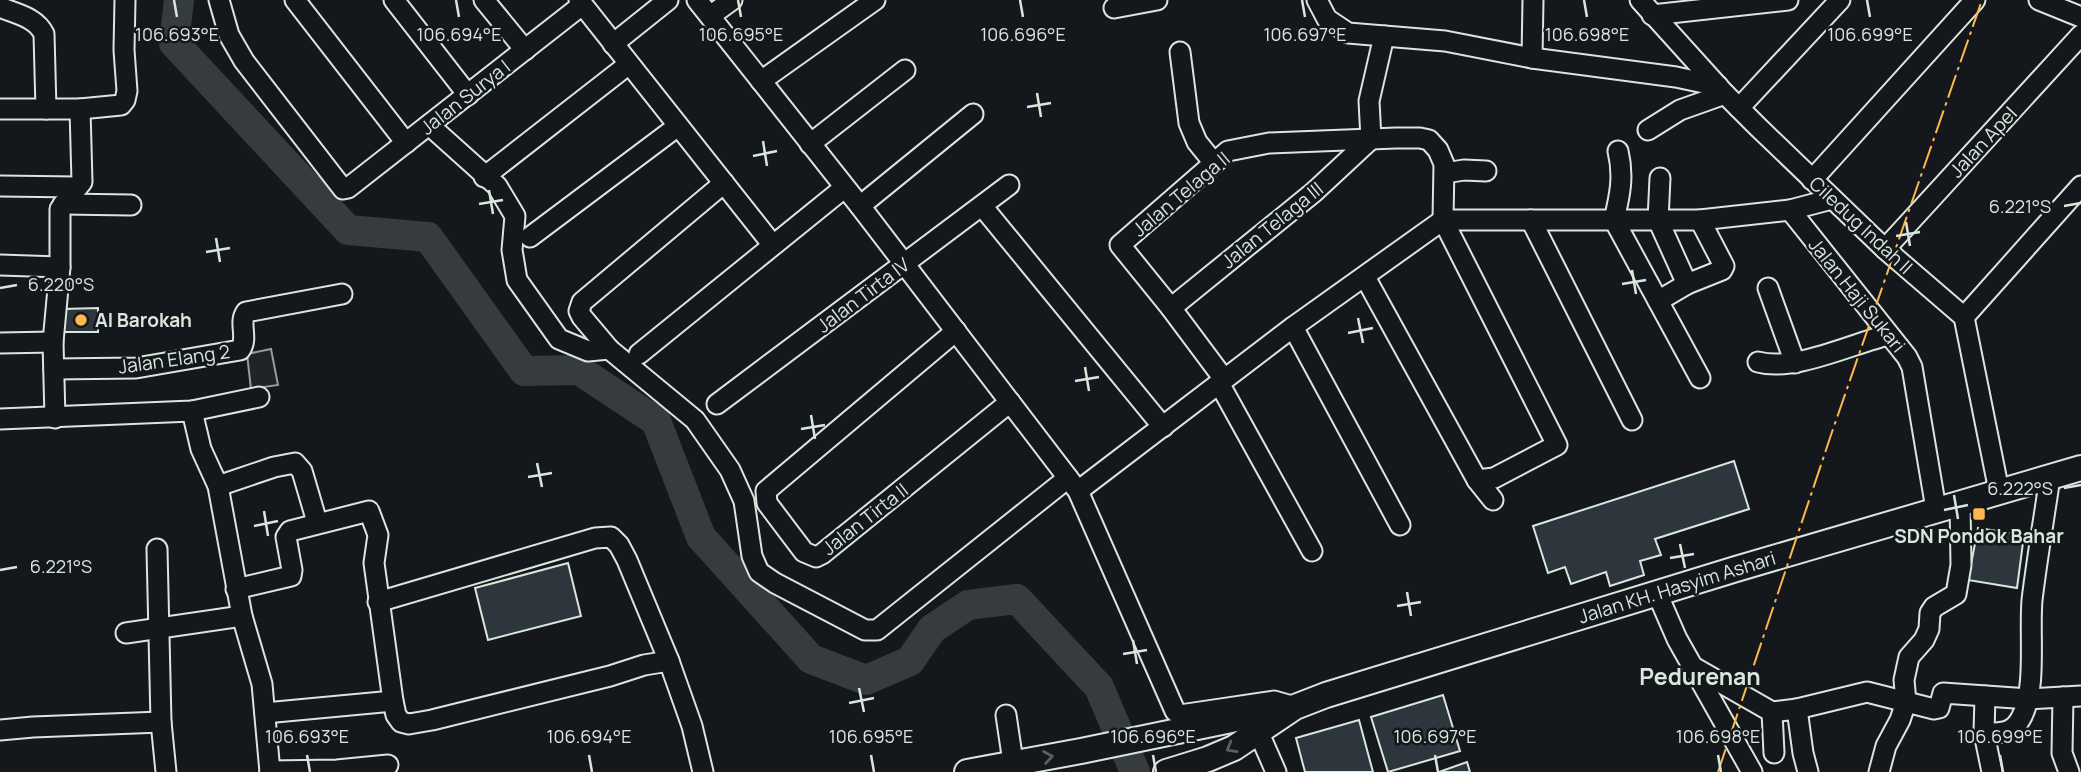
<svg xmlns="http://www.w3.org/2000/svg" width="2081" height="772" font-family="Manrope,sans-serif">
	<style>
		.green { fill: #202428; stroke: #939e99; stroke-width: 2 }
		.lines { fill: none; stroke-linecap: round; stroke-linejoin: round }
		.river { stroke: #363b3e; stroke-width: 30 }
		.building { fill: #2c363c; stroke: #d8e6dc; stroke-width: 2 }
		.minor-casing { stroke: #d8e6dc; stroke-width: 23 }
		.major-casing { stroke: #d8e6dc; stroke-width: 28 }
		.minor { stroke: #14181c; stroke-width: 19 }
		.major { stroke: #14181c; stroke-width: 24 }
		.power { stroke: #ffb74d; stroke-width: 2; stroke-dasharray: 24 5 3.5 5; stroke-linecap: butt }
		.oneway { stroke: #59605f }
		.ticks { fill: none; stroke: #d8e6dc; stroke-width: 2.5 }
		.poi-dot { fill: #ffb74d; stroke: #14181c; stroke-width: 2.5 }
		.labels { text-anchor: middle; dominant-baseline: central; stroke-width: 5; stroke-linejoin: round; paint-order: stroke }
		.street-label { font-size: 19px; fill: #d8e6dc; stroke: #14181c }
		.poi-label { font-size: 19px; font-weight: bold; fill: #d8e6dc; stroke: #14181c; text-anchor: start }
		.quarter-label { font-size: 23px; font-weight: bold; fill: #d8e6dc; stroke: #14181c }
		.ticks-label { font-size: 18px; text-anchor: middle; fill: #d8e6dc; stroke: #14181c; stroke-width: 5; stroke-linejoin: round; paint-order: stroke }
	</style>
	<rect width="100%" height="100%" fill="#14181c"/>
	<polygon class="green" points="271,349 278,385 251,389 247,354"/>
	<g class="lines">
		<polyline class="river" points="179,0 174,43 348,230 428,237 524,371 579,370 656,421 701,537 811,659 866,680 910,661 932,629 968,605 1017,599 1099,687 1135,772"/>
	</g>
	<g class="building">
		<polygon points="98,308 98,332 64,332 63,309"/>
		<polygon points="1734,461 1749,509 1655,539 1661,555 1640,561 1644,575 1610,586 1606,572 1571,584 1565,567 1548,573 1533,526"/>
		<polygon points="1978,528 2024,535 2017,588 1968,580"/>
		<polygon points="568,563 581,616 488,640 475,588"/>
		<polygon points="1443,695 1460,751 1388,772 1371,717"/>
		<polygon points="1359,720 1373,772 1305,772 1296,738"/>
		<polygon points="1467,762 1470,772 1439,772"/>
	</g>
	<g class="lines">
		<g class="minor-casing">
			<g id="minor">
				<polyline points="219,0 229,35 244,61 343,189 348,188 582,5"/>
				<polyline points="295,0 406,143"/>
				<polyline points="394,0 468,95"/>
				<polyline points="484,0 525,50"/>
				<polyline points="579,0 772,244"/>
				<polyline points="697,0 860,206 1078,491 1175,711 1180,715 1274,701 1295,707"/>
				<polyline points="1317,0 1327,19 1348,33 1445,41 1532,58 1676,77 1718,86"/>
				<polyline points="1640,0 1725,94 1757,126 1885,249 1964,317 1999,491"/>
				<polyline points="2039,0 2081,17"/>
				<path d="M0 7C16 14 36 17 44 34L46 109"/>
				<polyline points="1114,8 1157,0"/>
				<polyline points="1652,15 1788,0"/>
				<polyline points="710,16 732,0"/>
				<polyline points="613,44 668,0"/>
				<polyline points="1180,52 1189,123 1197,142 1214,163"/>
				<polyline points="1532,58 1533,0"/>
				<polyline points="761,81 875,0"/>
				<polyline points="1739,108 1840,0"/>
				<polyline points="0,109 80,109 121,105 125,100 127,91 124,50 125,0"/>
				<polyline points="429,125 497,186 515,216 512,250 517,280 559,339 588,351 609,349 695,420 730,470 744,501 752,556 759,572 775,583 865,630 877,630 1068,478"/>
				<polyline points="1648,130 1680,110 1725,94"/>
				<polyline points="1371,139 1369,101 1384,36"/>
				<polyline points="810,144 905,70"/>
				<path d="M1618 151C1624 176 1620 195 1614 220L1700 378"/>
				<polyline points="1445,173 1464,170 1486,171"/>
				<polyline points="484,177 629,64"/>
				<polyline points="1660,178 1658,220 1687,284"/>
				<polyline points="1812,180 1975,0"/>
				<polyline points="0,186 77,187"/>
				<polyline points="63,204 131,205"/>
				<polyline points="860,206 973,114"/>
				<polyline points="982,206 1163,427"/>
				<polyline points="1790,210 1907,357 1912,367 1936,509"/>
				<polyline points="1531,220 1632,420"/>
				<polyline points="530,237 678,126"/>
				<polyline points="1885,249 2081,35"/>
				<polyline points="0,265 60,267"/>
				<polyline points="1365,277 1477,480 1493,500"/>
				<polyline points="1768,288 1795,363"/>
				<polyline points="1658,301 1687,284 1722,270 1724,266 1700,220"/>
				<polyline points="1171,308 1314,192 1371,139"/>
				<polyline points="1964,317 2081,186"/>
				<polyline points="1293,327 1400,525"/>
				<polyline points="956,331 766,491 767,503 804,552 816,557 822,554 1010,402"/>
				<polyline points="0,343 53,342"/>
				<polyline points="609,349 582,317 579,311 582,302 724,183"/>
				<polyline points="639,354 844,188"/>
				<path d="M1758 362C1794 372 1851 344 1888 335"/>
				<path d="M54 369 136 368 240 350C249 338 238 323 246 312L342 294"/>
				<polyline points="1224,379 1171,308 1120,245 1228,151 1269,143 1396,138 1420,138 1429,140 1438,150 1444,164 1443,220 1557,445 1494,478 1477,480"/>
				<polyline points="1219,383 1312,551"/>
				<polyline points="717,404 1009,185"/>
				<polyline points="192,411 201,449 218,486 242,616 262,684 270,772"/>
				<polyline points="55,418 53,342 60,267 60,209 82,182 80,109"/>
				<polyline points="0,419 192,411 259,397"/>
				<polyline points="218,486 274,467 295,463 302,471 317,522"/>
				<polyline points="1078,491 1293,327 1443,220 1700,220 1790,210 1832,199"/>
				<polyline points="157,549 161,722 166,772"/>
				<polyline points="236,589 291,576 292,570 286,537 290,531 369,511 378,535 374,563 393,701 396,715 401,722 409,724 432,720 610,676 644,665 669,661 692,726 703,772"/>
				<polyline points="1657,593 1677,639 1752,772"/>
				<polyline points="378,602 595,538 611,537 619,545 627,560 669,661"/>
				<polyline points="126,633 242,616"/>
				<polyline points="1695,668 1772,712 1797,709 1867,692 1934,709 1939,708 1943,693 2029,699 2081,696"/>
				<polyline points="1985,696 1984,733 1992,772"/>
				<polyline points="2063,697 2062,753 2069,772"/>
				<polyline points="1797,709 1803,753 1808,772"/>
				<polyline points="1772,712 1774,753"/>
				<polyline points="265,713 393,701"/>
				<polyline points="1006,715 1013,762"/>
				<polyline points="0,730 33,727 161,722"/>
				<polyline points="1258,731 1276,772"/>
				<path d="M1984 733C2000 733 2013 734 2021 718 2037 690 2029 634 2032 600 2037 559 2044 518 2050 477"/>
				<polyline points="270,771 337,770 388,765"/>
				<polyline points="1879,772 1886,746 1900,720 1906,702 1904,680 1909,657 1924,640 1929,629 1930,613 1934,607 1956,594 1961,565 1960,502"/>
			</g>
		</g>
		<g class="major-casing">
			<g id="major">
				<polyline points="967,772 1081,751 1241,718 1277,717"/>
				<polyline points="1166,772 1208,759 1234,748 1295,707 1326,695 1736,569 2081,468"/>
			</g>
		</g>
		<use href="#minor" class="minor"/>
		<use href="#major" class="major"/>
		<polyline class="power" points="1718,772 1832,432 1982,0"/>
	</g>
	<defs><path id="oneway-chevron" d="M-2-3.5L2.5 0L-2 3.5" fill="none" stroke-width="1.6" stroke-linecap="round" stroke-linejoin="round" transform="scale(1.75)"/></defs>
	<g class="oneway">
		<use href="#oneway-chevron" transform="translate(1231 748) rotate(150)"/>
		<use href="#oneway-chevron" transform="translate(1048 757) rotate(-9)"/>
	</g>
	<path class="ticks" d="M174 0 177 17M456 0 459 17M738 0 741 17M1020 0 1023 17M1302 0 1305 17M1584 0 1587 17M1867 0 1870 17M1037 93 1041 117M1027 107 1051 103M763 141 767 166M753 156 777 151M489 190 493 214M479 204 503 200M2064 206 2081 203M1906 222 1910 246M1896 236 1920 232M216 238 220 262M206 252 230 248M1632 270 1636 294M1622 284 1646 280M0 288 17 285M1358 318 1363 343M1348 333 1373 328M1085 367 1089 391M1075 381 1099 377M811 415 815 439M801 429 825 425M537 463 542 487M528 477 552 473M2064 488 2081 485M1954 495 1958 519M1944 510 1968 505M264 511 268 536M254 526 278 521M1680 544 1685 568M1670 558 1694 554M0 570 17 567M1407 592 1411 616M1397 606 1421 602M1133 640 1137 664M1123 654 1147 650M859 688 864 712M849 703 874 698M307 755 310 772M589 755 592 772M871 755 874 772M1153 755 1156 772M1435 755 1438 772M1718 755 1721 772M2000 755 2003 772"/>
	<g class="poi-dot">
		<circle cx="81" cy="320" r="7"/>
		<rect x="1972" y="507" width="14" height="14" rx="3.5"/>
	</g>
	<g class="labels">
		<g class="street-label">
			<text transform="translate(465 97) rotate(-38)">Jalan Surya I</text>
			<text transform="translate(1983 142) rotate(-47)">Jalan Apel</text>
			<text transform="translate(1181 194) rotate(-40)">Jalan Telaga II</text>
			<text transform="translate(1272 225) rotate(-39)">Jalan Telaga III</text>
			<text transform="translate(1861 225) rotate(43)">Ciledug Indah II</text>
			<text transform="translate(863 295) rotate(-37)">Jalan Tirta IV</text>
			<text transform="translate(1857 295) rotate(51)">Jalan Haji Sukari</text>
			<text transform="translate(174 359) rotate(-8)">Jalan Elang 2</text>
			<text transform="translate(865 519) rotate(-38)">Jalan Tirta II</text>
			<text transform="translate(1677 587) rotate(-17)">Jalan KH. Hasyim Ashari</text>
		</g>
		<g class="poi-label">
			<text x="95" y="320">Al Barokah</text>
			<text x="1979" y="536" text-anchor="middle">SDN Pondok Bahar</text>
		</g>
		<g class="quarter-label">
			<text x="1700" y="676">Pedurenan</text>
		</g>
	</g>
	<g class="ticks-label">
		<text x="177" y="41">106.693°E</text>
		<text x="459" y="41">106.694°E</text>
		<text x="741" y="41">106.695°E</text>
		<text x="1023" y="41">106.696°E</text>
		<text x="1305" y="41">106.697°E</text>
		<text x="1587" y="41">106.698°E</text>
		<text x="1870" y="41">106.699°E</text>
		<text x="2020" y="213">6.221°S</text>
		<text x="61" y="291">6.220°S</text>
		<text x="2020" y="495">6.222°S</text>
		<text x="61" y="573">6.221°S</text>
		<text x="307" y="743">106.693°E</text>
		<text x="589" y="743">106.694°E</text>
		<text x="871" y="743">106.695°E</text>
		<text x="1153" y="743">106.696°E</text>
		<text x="1435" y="743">106.697°E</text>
		<text x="1718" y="743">106.698°E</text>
		<text x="2000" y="743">106.699°E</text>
	</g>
</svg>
